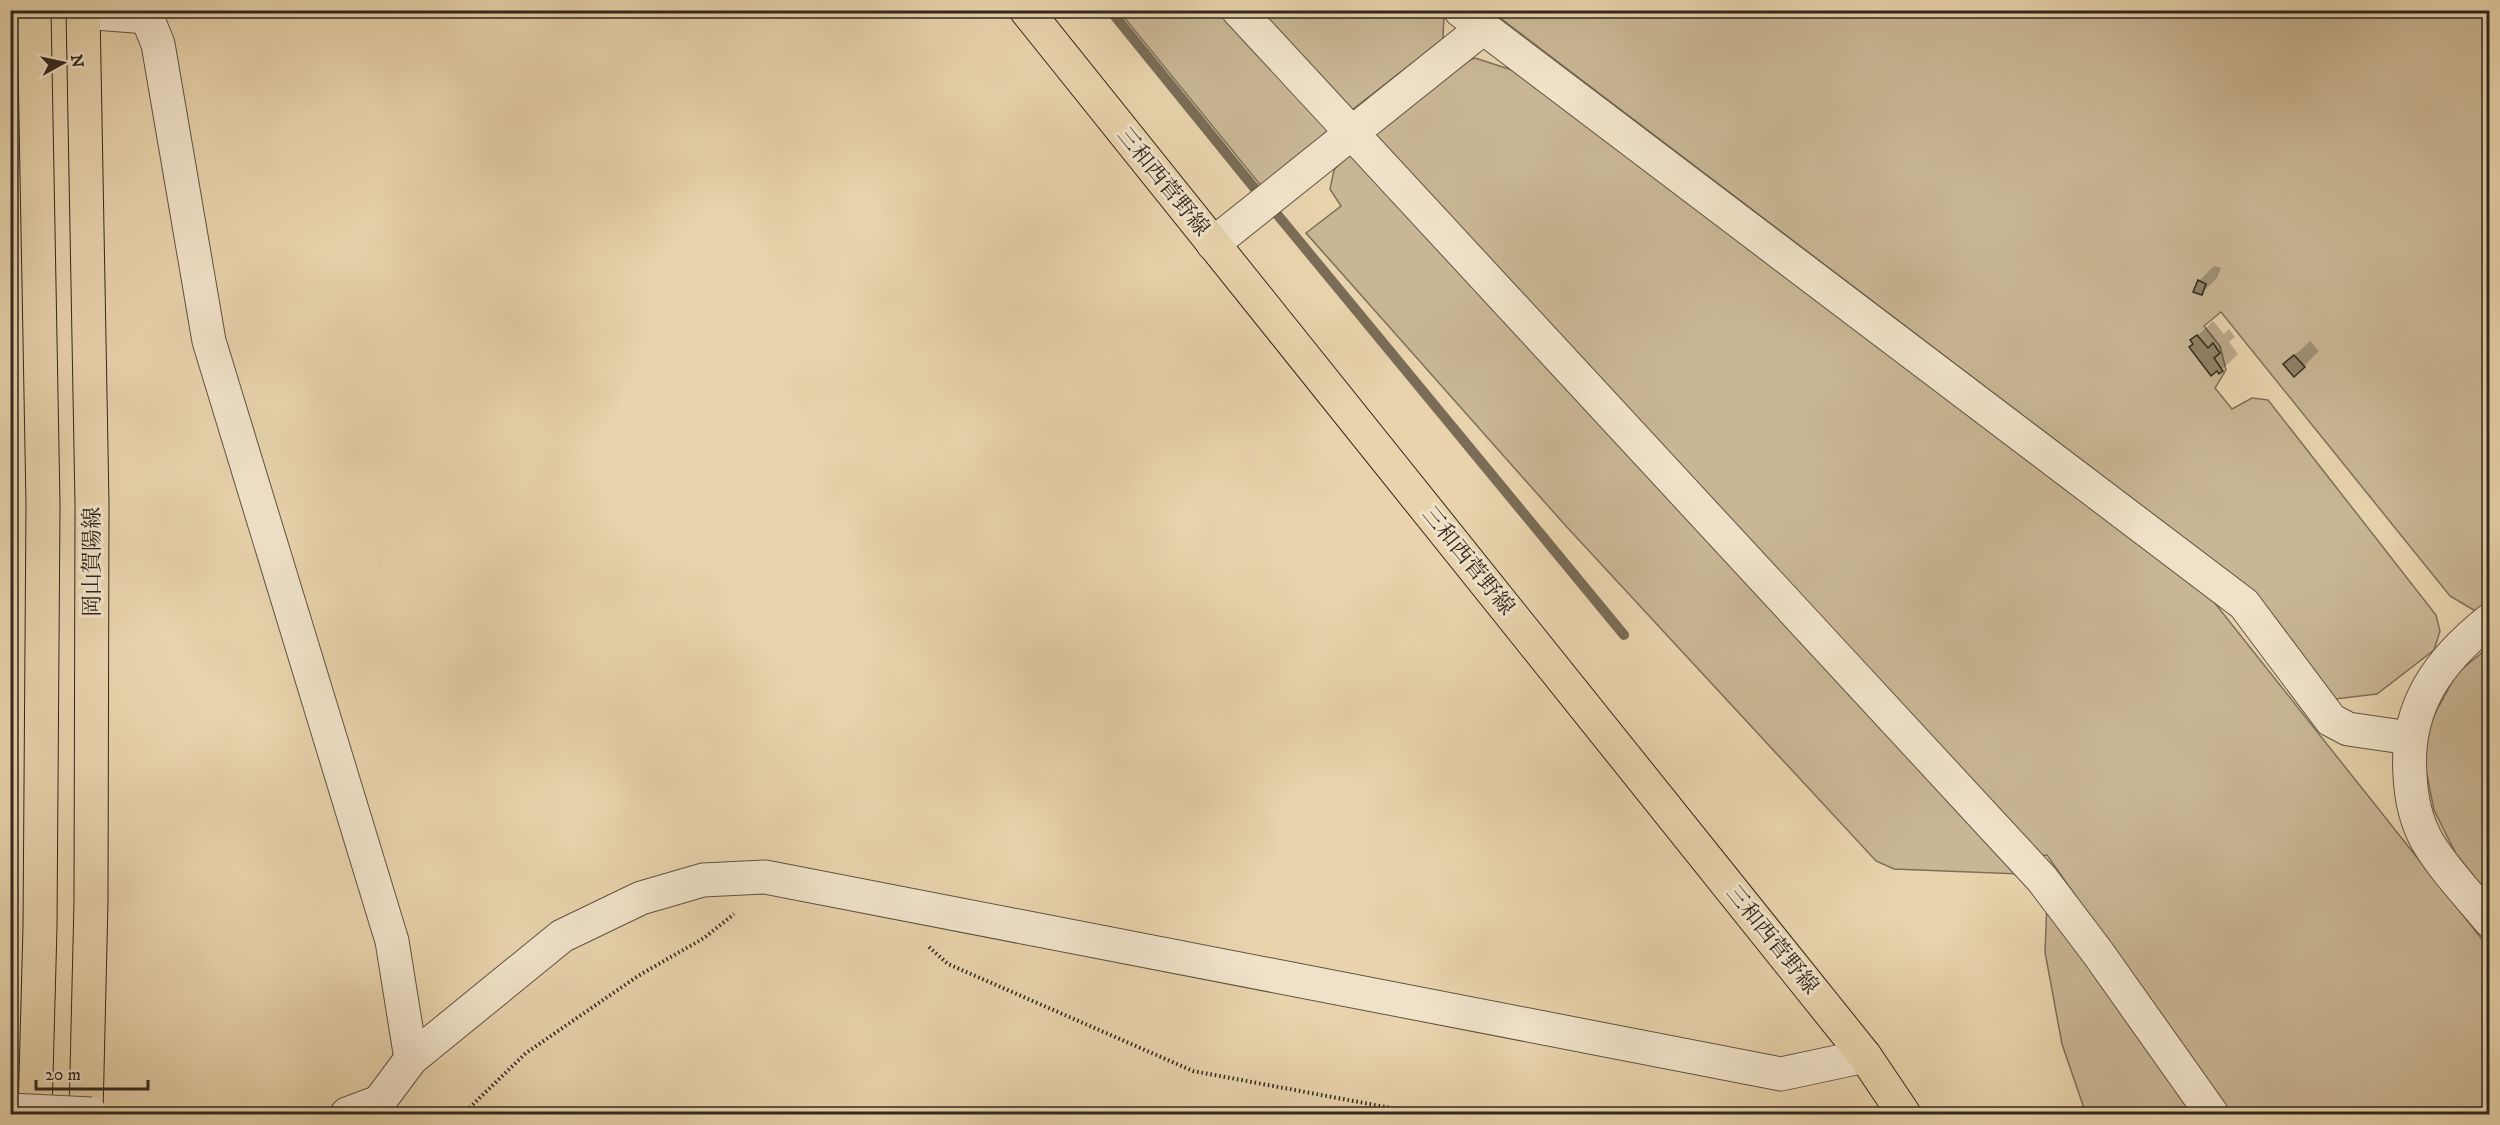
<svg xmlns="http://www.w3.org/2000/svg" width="2500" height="1125" font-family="'IM FELL DW Pica','Noto Serif JP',serif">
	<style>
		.green { fill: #c9b694; stroke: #7d6f59; stroke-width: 1.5 }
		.shadow { fill: #0003 }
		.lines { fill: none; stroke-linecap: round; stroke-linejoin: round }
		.stream { stroke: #7a6c56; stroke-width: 10 }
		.building { fill: #908168; stroke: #31281e; stroke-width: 1.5 }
		.minor-casing { stroke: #5f5342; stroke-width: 35 }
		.major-casing { stroke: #31281e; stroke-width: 35 }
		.path { stroke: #31281e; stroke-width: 4; stroke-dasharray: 1.5 3; stroke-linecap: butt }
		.minor { stroke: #f0e2c9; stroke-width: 33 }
		.major { stroke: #e8d3ac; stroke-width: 33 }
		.minor-bridge-casing { stroke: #5f5342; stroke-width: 35; stroke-linecap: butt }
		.minor-bridge { stroke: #f0e2c9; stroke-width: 33 }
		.labels { text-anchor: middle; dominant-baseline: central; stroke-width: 6; stroke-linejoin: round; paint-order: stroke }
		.street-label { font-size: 22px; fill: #31281e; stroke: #f0e2c9 }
	</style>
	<rect width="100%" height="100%" fill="#e8d3ac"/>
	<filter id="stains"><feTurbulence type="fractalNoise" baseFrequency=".00333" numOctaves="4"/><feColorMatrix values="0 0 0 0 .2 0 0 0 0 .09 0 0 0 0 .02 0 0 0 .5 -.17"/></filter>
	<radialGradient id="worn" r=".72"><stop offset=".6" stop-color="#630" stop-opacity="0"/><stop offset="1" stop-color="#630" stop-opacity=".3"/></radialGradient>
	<g class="green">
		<polygon points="1119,11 1224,11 1332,127 1262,187"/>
		<polygon points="1253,11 1439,11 1444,14 1443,39 1348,113"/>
		<polygon points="1491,11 2489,11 2489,602 2477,612 2450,596 2221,312 2204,326 2220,346 2226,370 2215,388 2232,409 2252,398 2268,400 2436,615 2440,631 2434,650 2377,694 2335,699 2246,585"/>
		<polygon points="1475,58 1515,71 2214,602 2489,948 2489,1114 2229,1114 2047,855 2040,856 1372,134 1459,64"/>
		<polygon points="1353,149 2019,874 1894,869 1876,861 1565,525 1306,233 1341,206 1330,189 1334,170"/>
		<polygon points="2489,647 2489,895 2456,854 2434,810 2424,760 2431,721 2457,673"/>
		<polygon points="2047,902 2197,1114 2086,1114 2062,1044 2045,952"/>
	</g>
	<g class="shadow">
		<polygon points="2214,266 2221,268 2217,278 2202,293 2199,281"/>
		<polygon points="2213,321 2224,334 2229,329 2235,337 2229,342 2238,354 2219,372 2192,341"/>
		<polygon points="2310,341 2319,351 2304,366 2285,364"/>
	</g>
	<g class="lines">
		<g class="stream">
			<polyline points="1110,10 1256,190"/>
			<polyline points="1276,213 1624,635"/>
		</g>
	</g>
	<g class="building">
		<polygon points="2198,280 2206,284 2202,295 2193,292"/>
		<polygon points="2197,335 2208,348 2213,343 2220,353 2214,358 2223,371 2219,374 2217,371 2211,376 2189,347 2193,344 2190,340"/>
		<polygon points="2294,355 2305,367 2294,377 2283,364"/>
	</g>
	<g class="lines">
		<g class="minor-casing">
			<g id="minor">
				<polyline points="1238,10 2042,879 2098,953 2212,1114"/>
				<polyline points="1460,10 2244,604 2331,720 2348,729 2410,738"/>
				<polyline points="83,12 147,17 158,44 209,341 392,941 411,1059"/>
				<polyline points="1213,244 1483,28"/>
				<path d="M2490 620C2438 661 2405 707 2410 775 2411 798 2416 821 2427 841 2444 870 2469 895 2490 921"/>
				<polyline points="347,1114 379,1102 411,1059 562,936 641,898 703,880 765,877 1781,1074 1865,1056"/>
			</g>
		</g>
		<g class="major-casing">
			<g id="major">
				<polyline points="34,10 43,504 40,927 35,1114"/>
				<polyline points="83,10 92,504 91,901 86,1114"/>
				<polyline points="1026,10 1865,1056 1904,1114"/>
			</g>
		</g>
		<g class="path">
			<polyline points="929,947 948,964 1193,1071 1423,1114"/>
			<polyline points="463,1114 526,1053 638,976 704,938 734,914"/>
		</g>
		<use href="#minor" class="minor"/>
		<use href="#major" class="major"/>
		<g class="minor-bridge-casing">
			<polyline id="minor-bridge" points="10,1110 91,1114"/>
		</g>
		<use href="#minor-bridge" class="minor-bridge"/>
	</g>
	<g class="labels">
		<g class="street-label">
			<text transform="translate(1163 182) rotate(51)">三和西菅野線</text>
			<text transform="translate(1468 561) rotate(51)">三和西菅野線</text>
			<text transform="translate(92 562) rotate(-90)">岡山賀陽線</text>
			<text transform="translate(1772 940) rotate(51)">三和西菅野線</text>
		</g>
	</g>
	<rect width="2500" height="1125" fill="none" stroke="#e8d3ac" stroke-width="36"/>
	<rect x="12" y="12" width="2476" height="1101" fill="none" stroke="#31281e" stroke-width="3"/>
	<rect x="18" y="18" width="2464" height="1089" fill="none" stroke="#31281e" stroke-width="1.5"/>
	<g transform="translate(63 63) rotate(82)" stroke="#f0e2c9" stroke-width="4.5" paint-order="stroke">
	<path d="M0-4.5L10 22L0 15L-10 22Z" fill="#31281e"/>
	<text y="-9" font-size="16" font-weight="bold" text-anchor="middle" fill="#31281e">N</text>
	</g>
	<path d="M36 1080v9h112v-9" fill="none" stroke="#31281e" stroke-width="3"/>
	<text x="45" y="1080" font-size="18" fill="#31281e" stroke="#f0e2c9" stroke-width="4.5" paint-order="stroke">20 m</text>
	<rect width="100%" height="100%" filter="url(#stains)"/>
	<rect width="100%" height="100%" fill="url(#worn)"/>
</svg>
